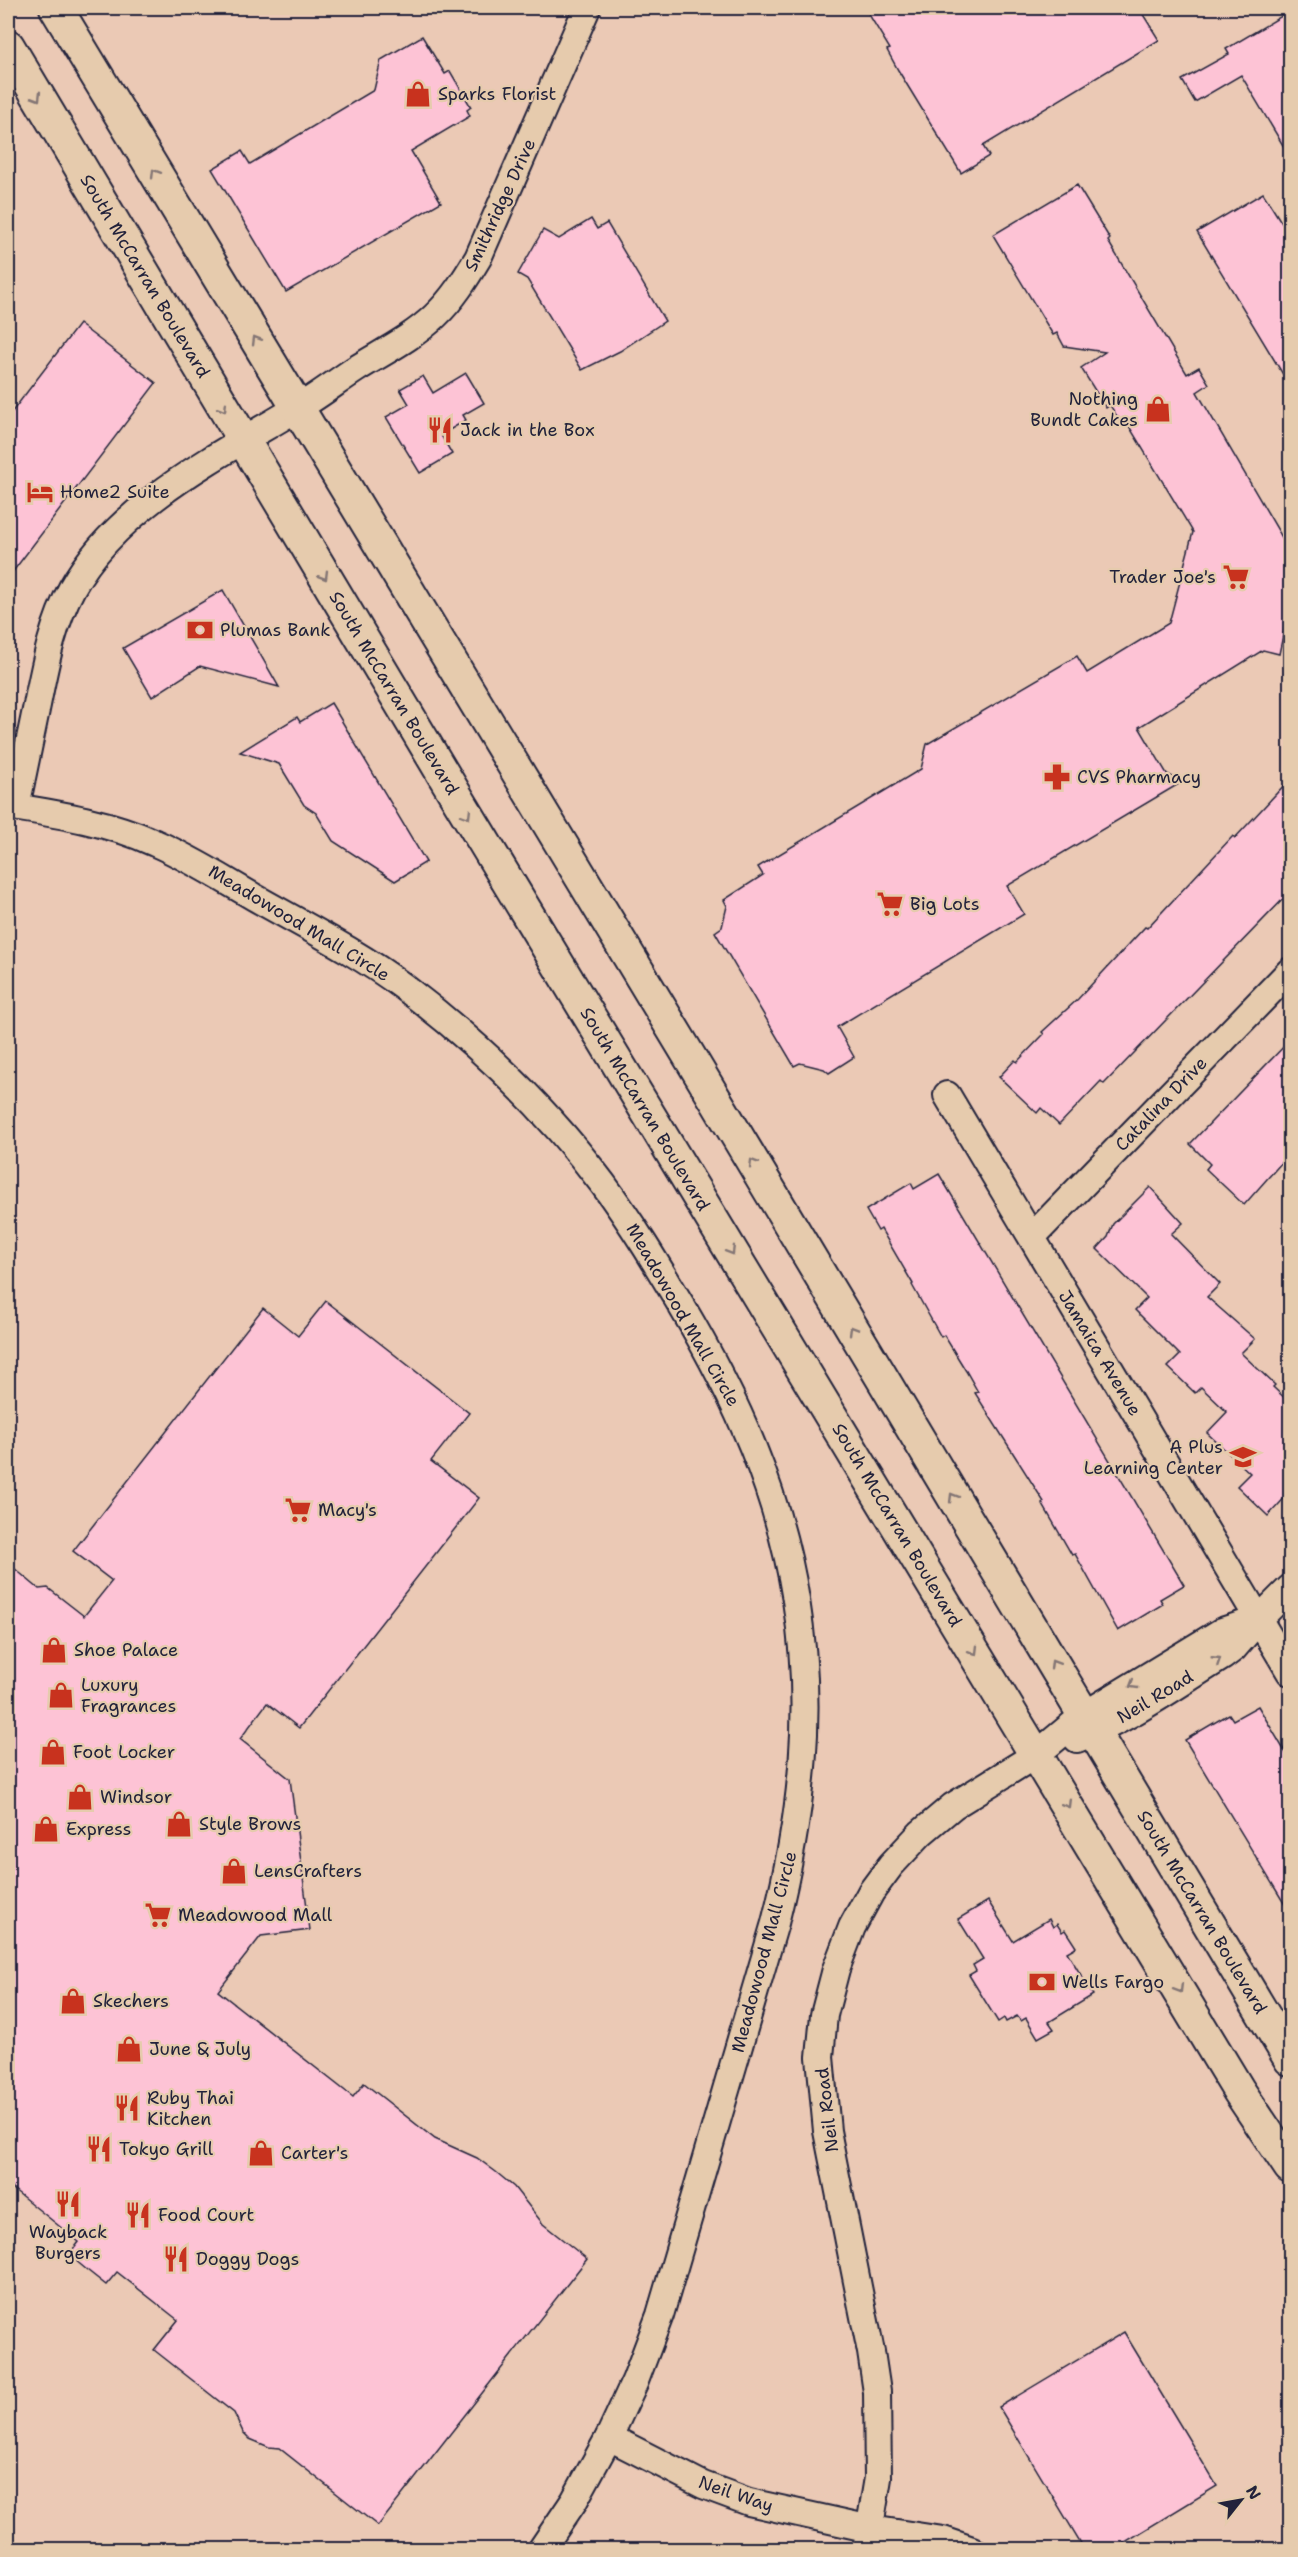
<svg xmlns="http://www.w3.org/2000/svg" width="1298" height="2557" font-family="'Shantell Sans',sans-serif">
	<style>
		.building { fill: #fdc3d5; stroke: #22223b; stroke-width: 1.5 }
		.lines { fill: none; stroke-linecap: round; stroke-linejoin: round }
		.minor-casing { stroke: #22223b; stroke-width: 30 }
		.major-casing { stroke: #22223b; stroke-width: 36 }
		.minor { stroke: #e6cbad; stroke-width: 26 }
		.major { stroke: #e6cbad; stroke-width: 32 }
		.oneway { stroke: #847674 }
		.labels { text-anchor: middle; dominant-baseline: central; stroke-width: 4.5; stroke-linejoin: round; paint-order: stroke }
		.poi-label { font-size: 18px; fill: #22223b; stroke: #e6cbad; text-anchor: start }
		.street-label { font-size: 18px; fill: #22223b; stroke: #e6cbad }
	</style>
	<rect width="100%" height="100%" fill="#ebc9b5"/>
	<filter id="ink" filterUnits="userSpaceOnUse"><feTurbulence type="fractalNoise" baseFrequency=".0167" numOctaves="2"/><feDisplacementMap in="SourceGraphic" scale="12" xChannelSelector="R" yChannelSelector="G"/><feConvolveMatrix kernelMatrix="1 2 1 2 8 2 1 2 1" color-interpolation-filters="sRGB"/></filter>
	<g filter="url(#ink)">
		<g class="building">
			<polygon points="865,8 1139,8 1159,40 983,146 989,156 961,173 898,70 887,50 890,49"/>
			<polygon points="1290,11 1290,157 1241,75 1195,102 1182,80 1229,54 1226,49"/>
			<polygon points="422,36 445,74 450,71 471,107 467,110 470,116 411,151 441,202 286,292 212,169 242,151 250,164 374,90 381,60"/>
			<polygon points="1077,185 1110,239 1108,241 1187,374 1199,367 1209,384 1197,392 1290,551 1290,603 1279,654 1263,650 1139,727 1167,774 1182,782 1007,886 1024,914 837,1027 854,1057 829,1073 824,1069 800,1063 794,1066 715,932 722,927 727,906 724,900 763,875 758,867 921,769 927,744 1077,656 1087,673 1169,623 1193,532 1129,426 1121,423 1110,405 1106,408 1081,368 1105,352 1064,346 1057,333 1053,335 993,235"/>
			<polygon points="1263,193 1290,236 1290,386 1197,232"/>
			<polygon points="591,219 597,229 607,223 665,321 620,351 582,370 527,279 518,274 543,230 559,239"/>
			<polygon points="79,324 156,383 8,578 8,417"/>
			<polygon points="466,373 484,403 463,415 466,420 441,435 452,454 420,473 386,417 409,404 400,389 423,376 433,393"/>
			<polygon points="223,590 279,687 200,666 152,697 123,648"/>
			<polygon points="331,703 426,862 395,881 333,841 316,813 304,805 279,764 240,752 297,717 300,722"/>
			<polygon points="1290,779 1290,892 1104,1084 1101,1081 1059,1125 1041,1108 1037,1113 999,1077 1015,1060 1017,1062 1044,1034 1042,1032 1078,999 1145,927 1147,928 1233,836 1235,838"/>
			<polygon points="1290,1040 1290,1153 1244,1205 1206,1169 1210,1164 1190,1144"/>
			<polygon points="939,1174 1184,1585 1160,1599 1163,1604 1118,1631 1075,1554 1072,1555 1042,1503 1044,1502 975,1393 978,1392 966,1371 944,1335 941,1337 912,1285 913,1284 881,1229 878,1231 866,1210 911,1183 914,1189"/>
			<polygon points="1150,1187 1183,1223 1171,1234 1220,1284 1207,1297 1255,1339 1241,1353 1275,1385 1273,1387 1290,1403 1290,1492 1268,1516 1237,1486 1250,1473 1207,1433 1227,1412 1201,1387 1195,1393 1168,1367 1180,1355 1135,1310 1147,1298 1097,1249 1108,1237 1113,1224"/>
			<polygon points="326,1301 469,1413 431,1461 479,1498 299,1728 267,1703 240,1739 290,1779 310,1930 261,1936 218,1991 353,2097 364,2083 435,2139 477,2158 496,2172 514,2187 543,2224 587,2259 378,2526 279,2448 269,2447 250,2439 243,2432 234,2413 154,2350 178,2320 117,2272 106,2285 87,2270 69,2255 79,2242 8,2185 8,1563 39,1589 48,1588 84,1616 112,1581 73,1551 263,1308 298,1336"/>
			<polygon points="1258,1706 1290,1760 1290,1913 1185,1740 1229,1714 1233,1720"/>
			<polygon points="988,1901 1013,1941 1049,1919 1053,1927 1057,1924 1062,1932 1065,1930 1076,1947 1067,1952 1093,1995 1049,2022 1054,2029 1038,2038 1026,2018 1021,2021 1017,2016 1006,2022 1004,2018 998,2022 969,1975 976,1971 973,1965 983,1959 958,1919"/>
			<polygon points="1124,2332 1217,2486 1112,2550 1085,2550 999,2407"/>
		</g>
		<g class="lines">
			<g class="minor-casing">
				<g id="minor">
					<path d="M8 806C57 814 109 822 155 843 190 858 221 878 254 897 305 926 357 952 404 987 478 1043 547 1109 603 1184 632 1223 656 1263 681 1305 736 1398 779 1492 796 1600 814 1709 802 1816 775 1923L660 2315 635 2381 609 2437 574 2501 541 2550"/>
					<path d="M16 807C23 773 30 739 37 705 45 665 52 625 72 588 117 506 218 456 296 409 317 397 336 382 356 369 383 352 412 338 435 316 453 299 466 278 478 258L587 8"/>
					<polyline points="947,1095 1290,1672"/>
					<polyline points="1032,1237 1290,971"/>
					<path d="M1077 1739C1128 1720 1175 1686 1222 1657L1234 1648 1259 1619 1290 1588"/>
					<polyline points="609,2437 703,2485 749,2502 871,2529 943,2540 972,2550"/>
					<polyline points="866,2550 878,2478 877,2392 871,2352 827,2131 820,2057 824,2015 836,1969 852,1927 871,1892 891,1865 921,1833 953,1806 1037,1754 1084,1715 1222,1631 1259,1619"/>
				</g>
			</g>
			<g class="major-casing">
				<g id="major">
					<polyline points="56,8 694,1064 1290,2059"/>
					<polyline points="8,46 455,794 1239,2091 1290,2167"/>
				</g>
			</g>
			<use href="#minor" class="minor"/>
			<use href="#major" class="major"/>
		</g>
		<defs><path id="oneway-chevron" d="M-2-3.5L2.5 0L-2 3.5" fill="none" stroke-width="1.6" stroke-linecap="round" stroke-linejoin="round" transform="scale(1.5)"/></defs>
		<g class="oneway">
			<use href="#oneway-chevron" transform="translate(37 97) rotate(59)"/>
			<use href="#oneway-chevron" transform="translate(155 173) rotate(-121)"/>
			<use href="#oneway-chevron" transform="translate(256 340) rotate(-121)"/>
			<use href="#oneway-chevron" transform="translate(223 408) rotate(59)"/>
			<use href="#oneway-chevron" transform="translate(324 576) rotate(59)"/>
			<use href="#oneway-chevron" transform="translate(467 815) rotate(59)"/>
			<use href="#oneway-chevron" transform="translate(753 1163) rotate(-121)"/>
			<use href="#oneway-chevron" transform="translate(731 1251) rotate(59)"/>
			<use href="#oneway-chevron" transform="translate(853 1330) rotate(-121)"/>
			<use href="#oneway-chevron" transform="translate(953 1497) rotate(-121)"/>
			<use href="#oneway-chevron" transform="translate(974 1651) rotate(59)"/>
			<use href="#oneway-chevron" transform="translate(1217 1660) rotate(-33)"/>
			<use href="#oneway-chevron" transform="translate(1054 1664) rotate(-121)"/>
			<use href="#oneway-chevron" transform="translate(1133 1685) rotate(149)"/>
			<use href="#oneway-chevron" transform="translate(1067 1804) rotate(59)"/>
			<use href="#oneway-chevron" transform="translate(1179 1989) rotate(59)"/>
		</g>
	</g>
	<defs>
		<g id="shop-bare" transform="scale(2.07)"><path d="M-5-2.5h2.3a2.7 3.5 0 0 1 5.4 0H5L5.5 6h-11ZM-1.5-2.5h3a1.5 2.3 0 0 0-3 0Z" fill="#c8321e" stroke="#e6cbad" stroke-width="2.5" paint-order="stroke"/></g>
		<g id="restaurant-bare" transform="scale(2.07)"><path d="M-5-6h1v4h1v-4h1v4h1v-4h1v5L-1.5 .5V6h-2V.5L-5-1ZM5-6V6H3V1.5H1.5Q1.5-4 5-6Z" fill="#c8321e" stroke="#e6cbad" stroke-width="2.5" paint-order="stroke"/></g>
		<g id="hotel-bare" transform="scale(2.07)"><path d="M-6-4.5h1.5V1H6V5H4.5V3h-9V5H-6ZM-4 0a1.8 1.8 0 1 1 3.6 0ZM.5 0V-2.5h3Q6-2.5 6 0Z" fill="#c8321e" stroke="#e6cbad" stroke-width="2.5" paint-order="stroke"/></g>
		<g id="supermarket-bare" transform="scale(2.07)"><path d="M-6-5.5h2.5l.6 2H6L4.5 2H-2.5L-4.4-4H-6ZM-1.5 3.2a1.3 1.3 0 1 0 .1 0ZM3 3.2a1.3 1.3 0 1 0 .1 0Z" fill="#c8321e" stroke="#e6cbad" stroke-width="2.5" paint-order="stroke"/></g>
		<g id="bank-bare" transform="scale(2.07)"><path d="M-6-4H6V4H-6ZM0-2.3a2.3 2.3 0 1 0 0 4.6a2.3 2.3 0 1 0 0-4.6Z" fill="#c8321e" stroke="#e6cbad" stroke-width="2.5" paint-order="stroke"/></g>
		<g id="pharmacy-bare" transform="scale(2.07)"><path d="M-2-6h4v4h4v4h-4v4h-4v-4h-4v-4h4Z" fill="#c8321e" stroke="#e6cbad" stroke-width="2.5" paint-order="stroke"/></g>
		<g id="school-bare" transform="scale(2.07)"><path d="M0-5L7-2L0 1L-7-2ZM-4 1L0 2.5L4 1V4Q0 6-4 4Z" fill="#c8321e" stroke="#e6cbad" stroke-width="2.5" paint-order="stroke"/></g>
	</defs>
	<g fill-rule="evenodd">
		<use href="#shop-bare" x="418" y="94"/>
		<use href="#shop-bare" x="1158" y="409"/>
		<use href="#restaurant-bare" x="440" y="430"/>
		<use href="#hotel-bare" x="40" y="492"/>
		<use href="#supermarket-bare" x="1236" y="577"/>
		<use href="#bank-bare" x="200" y="630"/>
		<use href="#pharmacy-bare" x="1057" y="777"/>
		<use href="#supermarket-bare" x="890" y="904"/>
		<use href="#school-bare" x="1243" y="1457"/>
		<use href="#supermarket-bare" x="298" y="1510"/>
		<use href="#shop-bare" x="54" y="1650"/>
		<use href="#shop-bare" x="61" y="1695"/>
		<use href="#shop-bare" x="53" y="1752"/>
		<use href="#shop-bare" x="80" y="1797"/>
		<use href="#shop-bare" x="179" y="1824"/>
		<use href="#shop-bare" x="46" y="1829"/>
		<use href="#shop-bare" x="234" y="1871"/>
		<use href="#supermarket-bare" x="158" y="1915"/>
		<use href="#bank-bare" x="1042" y="1982"/>
		<use href="#shop-bare" x="73" y="2001"/>
		<use href="#shop-bare" x="129" y="2049"/>
		<use href="#restaurant-bare" x="127" y="2108"/>
		<use href="#restaurant-bare" x="99" y="2149"/>
		<use href="#shop-bare" x="261" y="2153"/>
		<use href="#restaurant-bare" x="68" y="2204"/>
		<use href="#restaurant-bare" x="138" y="2215"/>
		<use href="#restaurant-bare" x="176" y="2259"/>
	</g>
	<g class="labels">
		<g class="poi-label">
			<text x="438" y="94">Sparks Florist</text>
			<text x="1138" y="399" text-anchor="end">Nothing<tspan x="1138" dy="21">Bundt Cakes</tspan></text>
			<text x="460" y="430">Jack in the Box</text>
			<text x="60" y="492">Home2 Suite</text>
			<text x="1216" y="577" text-anchor="end">Trader Joe's</text>
			<text x="220" y="630">Plumas Bank</text>
			<text x="1077" y="777">CVS Pharmacy</text>
			<text x="910" y="904">Big Lots</text>
			<text x="1223" y="1447" text-anchor="end">A Plus<tspan x="1223" dy="21">Learning Center</tspan></text>
			<text x="318" y="1510">Macy's</text>
			<text x="74" y="1650">Shoe Palace</text>
			<text x="81" y="1685">Luxury<tspan x="81" dy="21">Fragrances</tspan></text>
			<text x="73" y="1752">Foot Locker</text>
			<text x="100" y="1797">Windsor</text>
			<text x="199" y="1824">Style Brows</text>
			<text x="66" y="1829">Express</text>
			<text x="254" y="1871">LensCrafters</text>
			<text x="178" y="1915">Meadowood Mall</text>
			<text x="1062" y="1982">Wells Fargo</text>
			<text x="93" y="2001">Skechers</text>
			<text x="149" y="2049">June &amp; July</text>
			<text x="147" y="2098">Ruby Thai<tspan x="147" dy="21">Kitchen</tspan></text>
			<text x="119" y="2149">Tokyo Grill</text>
			<text x="281" y="2153">Carter's</text>
			<text x="158" y="2215">Food Court</text>
			<text x="68" y="2232" text-anchor="middle">Wayback<tspan x="68" dy="21">Burgers</tspan></text>
			<text x="196" y="2259">Doggy Dogs</text>
		</g>
		<g class="street-label">
			<text transform="translate(500 205) rotate(-65)">Smithridge Drive</text>
			<text transform="translate(145 276) rotate(59)">South McCarran Boulevard</text>
			<text transform="translate(394 693) rotate(59)">South McCarran Boulevard</text>
			<text transform="translate(299 923) rotate(31)">Meadowood Mall Circle</text>
			<text transform="translate(1161 1104) rotate(-46)">Catalina Drive</text>
			<text transform="translate(645 1109) rotate(59)">South McCarran Boulevard</text>
			<text transform="translate(683 1315) rotate(60)">Meadowood Mall Circle</text>
			<text transform="translate(1100 1353) rotate(59)">Jamaica Avenue</text>
			<text transform="translate(897 1525) rotate(59)">South McCarran Boulevard</text>
			<text transform="translate(1155 1697) rotate(-31)">Neil Road</text>
			<text transform="translate(1202 1912) rotate(59)">South McCarran Boulevard</text>
			<text transform="translate(764 1952) rotate(-75)">Meadowood Mall Circle</text>
			<text transform="translate(827 2110) rotate(-97)">Neil Road</text>
			<text transform="translate(736 2494) rotate(19)">Neil Way</text>
		</g>
	</g>
	<rect width="1298" height="2557" fill="none" stroke="#e6cbad" stroke-width="30"/>
	<rect x="15" y="15" width="1268" height="2527" fill="none" stroke="#22223b" stroke-width="2" filter="url(#ink)"/>
	<g transform="translate(1241 2500) rotate(59)" stroke="#e6cbad" stroke-width="4.5" paint-order="stroke">
	<path d="M0-4.5L10 22L0 15L-10 22Z" fill="#22223b"/>
	<text y="-9" font-size="16" font-weight="bold" text-anchor="middle" fill="#22223b">N</text>
	</g>
</svg>
